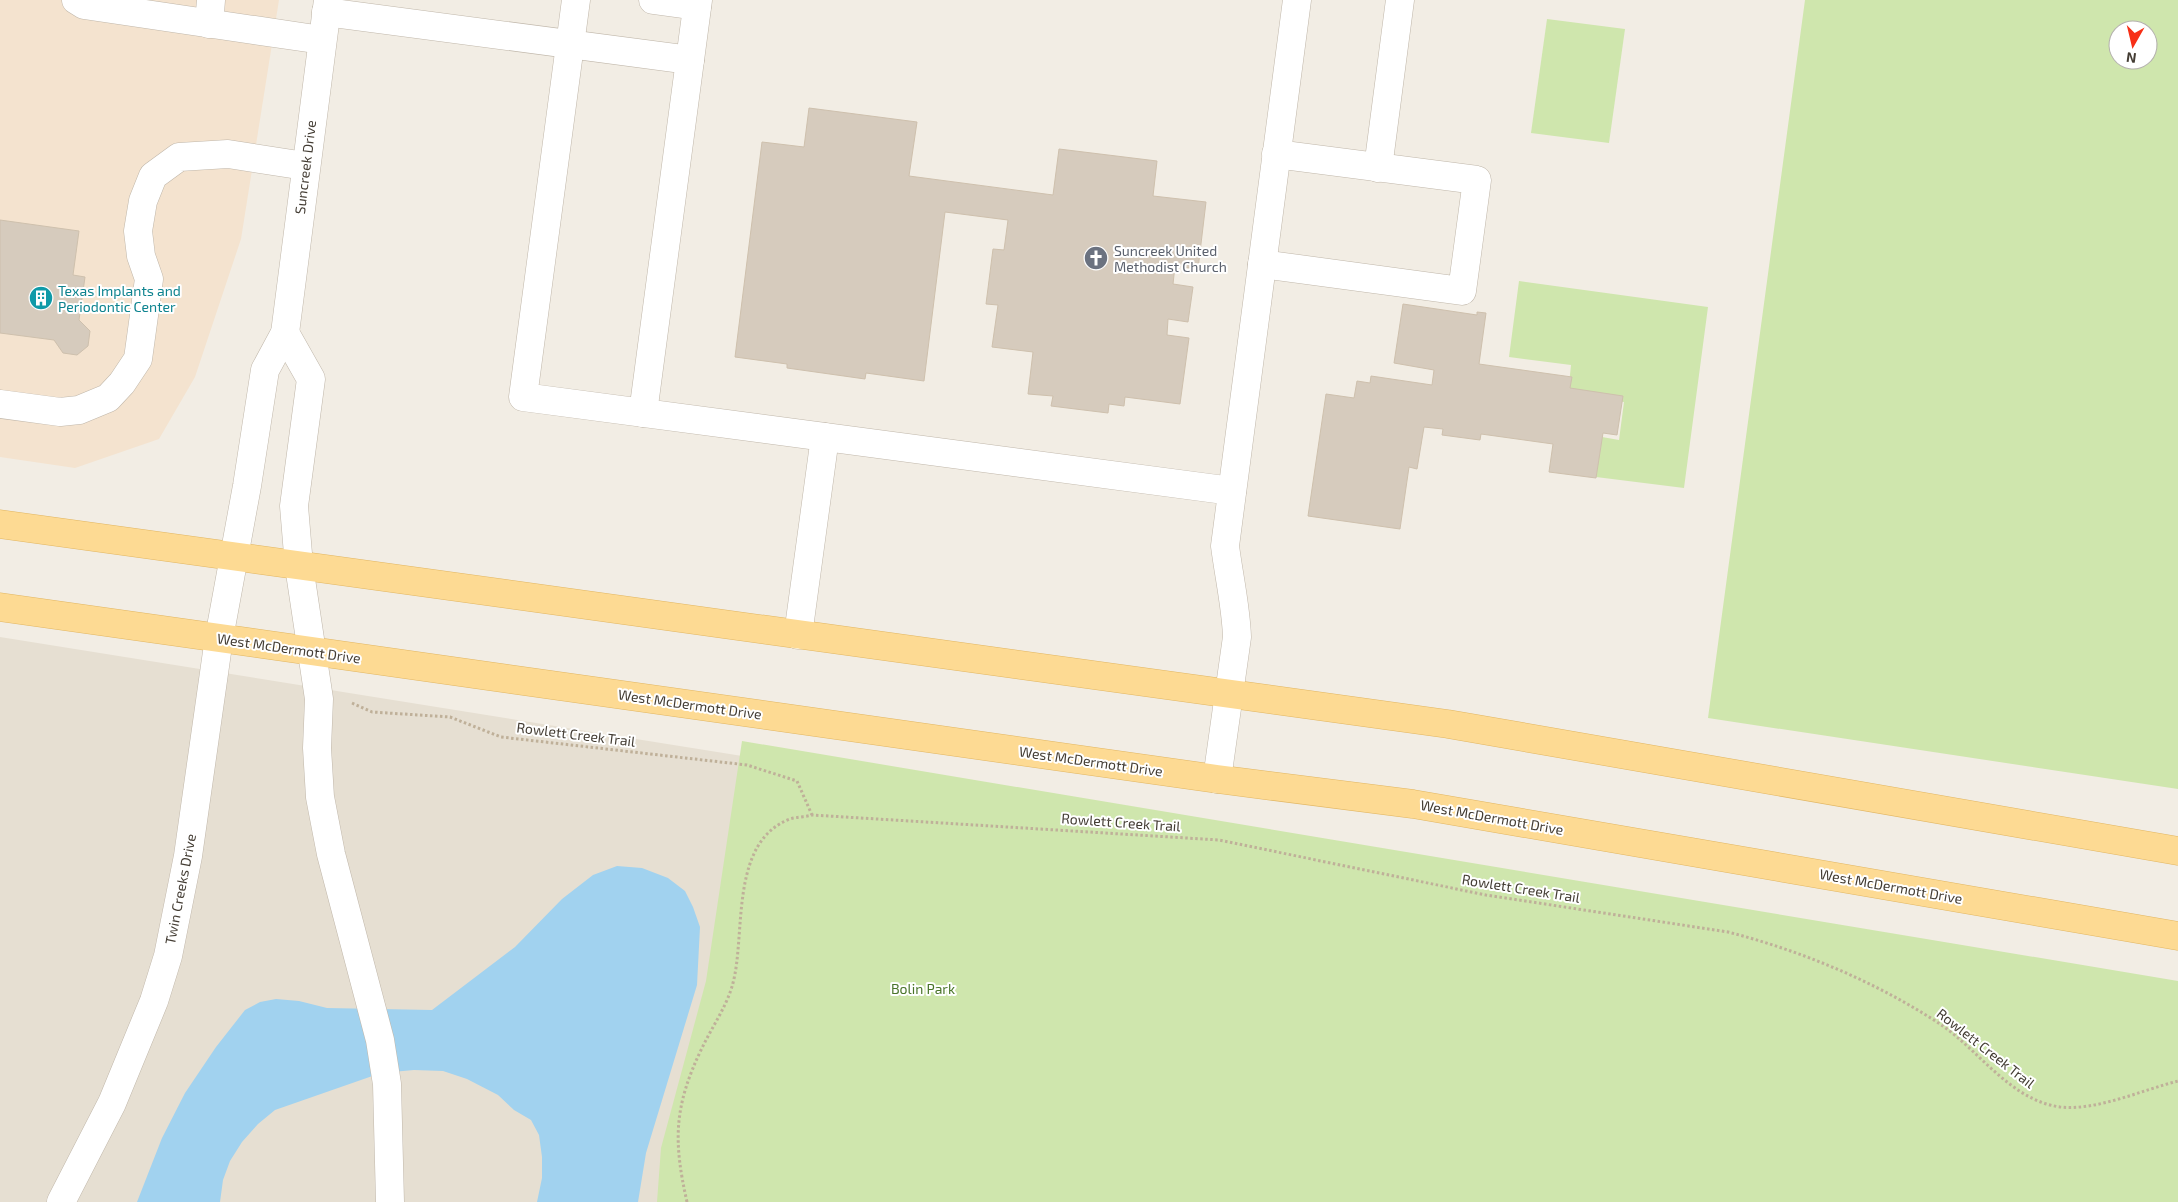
<svg xmlns="http://www.w3.org/2000/svg" width="2178" height="1202" font-family="'Exo 2',sans-serif">
	<style>
		.residential { fill: #e6dfd2 }
		.commercial { fill: #f4e3cf }
		.green { fill: #cfe6ad; fill-rule: evenodd }
		.water { fill: #a1d2ef }
		.building { fill: #d6cbbd; stroke: #cec0ad }
		.lines { fill: none; stroke-linecap: round; stroke-linejoin: round }
		.minor-casing { stroke: #c0b7aa; stroke-width: 29 }
		.major-casing { stroke: #e1b663; stroke-width: 29 }
		.path { stroke: #bfb099; stroke-width: 3; stroke-dasharray: 2.5 2.5; stroke-linecap: butt }
		.minor { stroke: #fff; stroke-width: 28 }
		.major { stroke: #fdda93; stroke-width: 28 }
		.labels { text-anchor: middle; dominant-baseline: central; stroke-width: 4; stroke-linejoin: round; paint-order: stroke }
		.street-label { font-size: 14px; fill: #443d34; stroke: #fff }
		.worship-label { font-size: 14px; fill: #5b616d; stroke: #fff; text-anchor: start }
		.culture-label { font-size: 14px; fill: #0d838f; stroke: #fff; text-anchor: start }
		.park-label { font-size: 14px; fill: #497429; stroke: #fff }
	</style>
	<rect width="100%" height="100%" fill="#f2ede4"/>
	<polygon class="residential" points="0,637 2178,986 2178,1202 0,1202"/>
	<polygon class="commercial" points="0,0 279,0 241,239 195,377 159,439 75,468 0,457"/>
	<g class="green">
		<path d="M1805 0H2178V789L1708 718ZM2118 30H2148V60H2118Z"/>
		<polygon points="1547,19 1625,29 1609,143 1531,133"/>
		<polygon points="1519,281 1708,307 1684,488 1596,477 1602,437 1619,440 1624,402 1568,395 1571,365 1509,357"/>
		<polygon points="742,741 2178,981 2178,1202 657,1202 661,1148 706,981"/>
	</g>
	<polygon class="water" points="617,866 642,868 668,878 685,891 693,907 700,927 697,985 646,1153 638,1202 537,1202 542,1178 542,1157 539,1135 531,1120 514,1110 498,1095 467,1079 443,1071 414,1070 381,1073 275,1110 258,1124 242,1142 230,1161 223,1180 220,1202 137,1202 162,1138 185,1093 216,1047 245,1010 260,1002 276,999 299,1001 327,1008 432,1010 515,947 562,899 593,875"/>
	<g class="building">
		<polygon points="809,108 917,122 909,176 1053,195 1059,149 1157,161 1153,196 1206,202 1198,269 1175,266 1173,284 1193,287 1188,322 1168,319 1167,335 1189,338 1180,404 1125,397 1124,406 1109,404 1108,413 1051,406 1053,396 1028,394 1033,352 992,347 998,305 986,304 993,249 1004,250 1008,220 945,212 924,381 866,373 865,379 787,368 787,364 735,357 762,142 804,147"/>
		<polygon points="0,220 79,231 73,275 85,277 79,320 90,331 88,346 77,355 63,353 54,340 0,333"/>
		<polygon points="1403,304 1477,315 1477,312 1486,313 1479,364 1572,377 1570,388 1623,396 1617,435 1603,433 1596,478 1549,472 1553,444 1481,434 1480,440 1442,435 1443,429 1424,427 1417,469 1409,467 1400,529 1308,516 1326,394 1354,398 1357,381 1370,383 1371,376 1432,385 1434,370 1394,363"/>
	</g>
	<g class="lines">
		<g class="minor-casing">
			<g id="minor">
				<polyline points="76,0 84,5 322,40"/>
				<polyline points="576,0 523,397 1232,491"/>
				<polyline points="653,0 697,6"/>
				<polyline points="326,12 690,60"/>
				<polyline points="209,24 211,0"/>
				<polyline points="1378,168 1400,0"/>
				<polyline points="1262,264 1462,291 1477,180 1276,154"/>
				<polyline points="285,333 311,379 294,506 299,566 319,699 317,748 320,797 331,854 380,1040 387,1084 390,1202"/>
				<polyline points="0,404 60,412 79,410 108,398 122,383 138,359 149,279 141,256 138,231 143,201 153,176 179,157 228,154 305,166"/>
				<polyline points="643,413 698,0"/>
				<polyline points="798,635 825,437"/>
				<path d="M1217 779 1237 637C1236 607 1229 577 1225 546L1297 0"/>
				<polyline points="61,1202 112,1103 154,1001 168,956 188,856 219,638 247,486 265,370 285,333 328,0"/>
			</g>
		</g>
		<g class="major-casing">
			<g id="major">
				<polyline points="0,524 1448,724 2178,851"/>
				<polyline points="0,607 1217,779 1413,804 2178,936"/>
			</g>
		</g>
		<g class="path">
			<polyline points="352,703 372,712 450,717 501,737 747,765 797,781 812,815"/>
			<path d="M687 1202C673 1140 674 1106 702 1048 712 1027 727 1006 733 983 746 934 729 842 790 819 796 817 805 817 812 815L1219 840 1486 895 1728 932C1802 951 1876 982 1940 1024 1979 1050 2010 1100 2060 1107 2097 1111 2142 1090 2178 1081"/>
		</g>
		<use href="#minor" class="minor"/>
		<use href="#major" class="major"/>
	</g>
	<defs>
		<g id="church-disc" transform="scale(1.25)"><circle r="9.5" fill="#6b7280" stroke="#fff"/><path d="M-1.2-6h2.4v3.5h3.3v2.4h-3.3V6h-2.4V-.1h-3.3v-2.4h3.3Z" fill="#fff"/></g>
		<g id="building-disc" transform="scale(1.25)"><circle r="9.5" fill="#0f9aa8" stroke="#fff"/><path d="M-4-6H4V6H1V3H-1V6H-4ZM-2.5-4.3h1.7v1.8h-1.7ZM.8-4.3h1.7v1.8H.8ZM-2.5-1h1.7V.8h-1.7ZM.8-1h1.7V.8H.8Z" fill="#fff"/></g>
	</defs>
	<g fill-rule="evenodd">
		<use href="#church-disc" x="1096" y="258"/>
		<use href="#building-disc" x="41" y="298"/>
	</g>
	<g class="labels">
		<g class="street-label">
			<text transform="translate(305 167) rotate(-83)">Suncreek Drive</text>
			<text transform="translate(289 648) rotate(8)">West McDermott Drive</text>
			<text transform="translate(690 704) rotate(8)">West McDermott Drive</text>
			<text transform="translate(576 734) rotate(7)">Rowlett Creek Trail</text>
			<text transform="translate(1091 761) rotate(8)">West McDermott Drive</text>
			<text transform="translate(1492 817) rotate(10)">West McDermott Drive</text>
			<text transform="translate(1121 822) rotate(4)">Rowlett Creek Trail</text>
			<text transform="translate(1891 886) rotate(10)">West McDermott Drive</text>
			<text transform="translate(1521 888) rotate(9)">Rowlett Creek Trail</text>
			<text transform="translate(180 889) rotate(-79)">Twin Creeks Drive</text>
			<text transform="translate(1986 1048) rotate(38)">Rowlett Creek Trail</text>
		</g>
		<g class="worship-label">
			<text x="1114" y="250">Suncreek United<tspan x="1114" dy="16">Methodist Church</tspan></text>
		</g>
		<g class="culture-label">
			<text x="58" y="290">Texas Implants and<tspan x="58" dy="16">Periodontic Center</tspan></text>
		</g>
		<g class="park-label">
			<text x="923" y="988">Bolin Park</text>
		</g>
	</g>
	<g transform="translate(2133 45) rotate(188)"><circle r="24" fill="#ffffff" stroke="#b4b1ae"/>
	<path d="M0-4L9 19L0 12L-9 19Z" fill="#f72f16"/>
	<text y="-8" font-size="14" font-weight="bold" text-anchor="middle" fill="#443d34">N</text>
	</g>
</svg>
